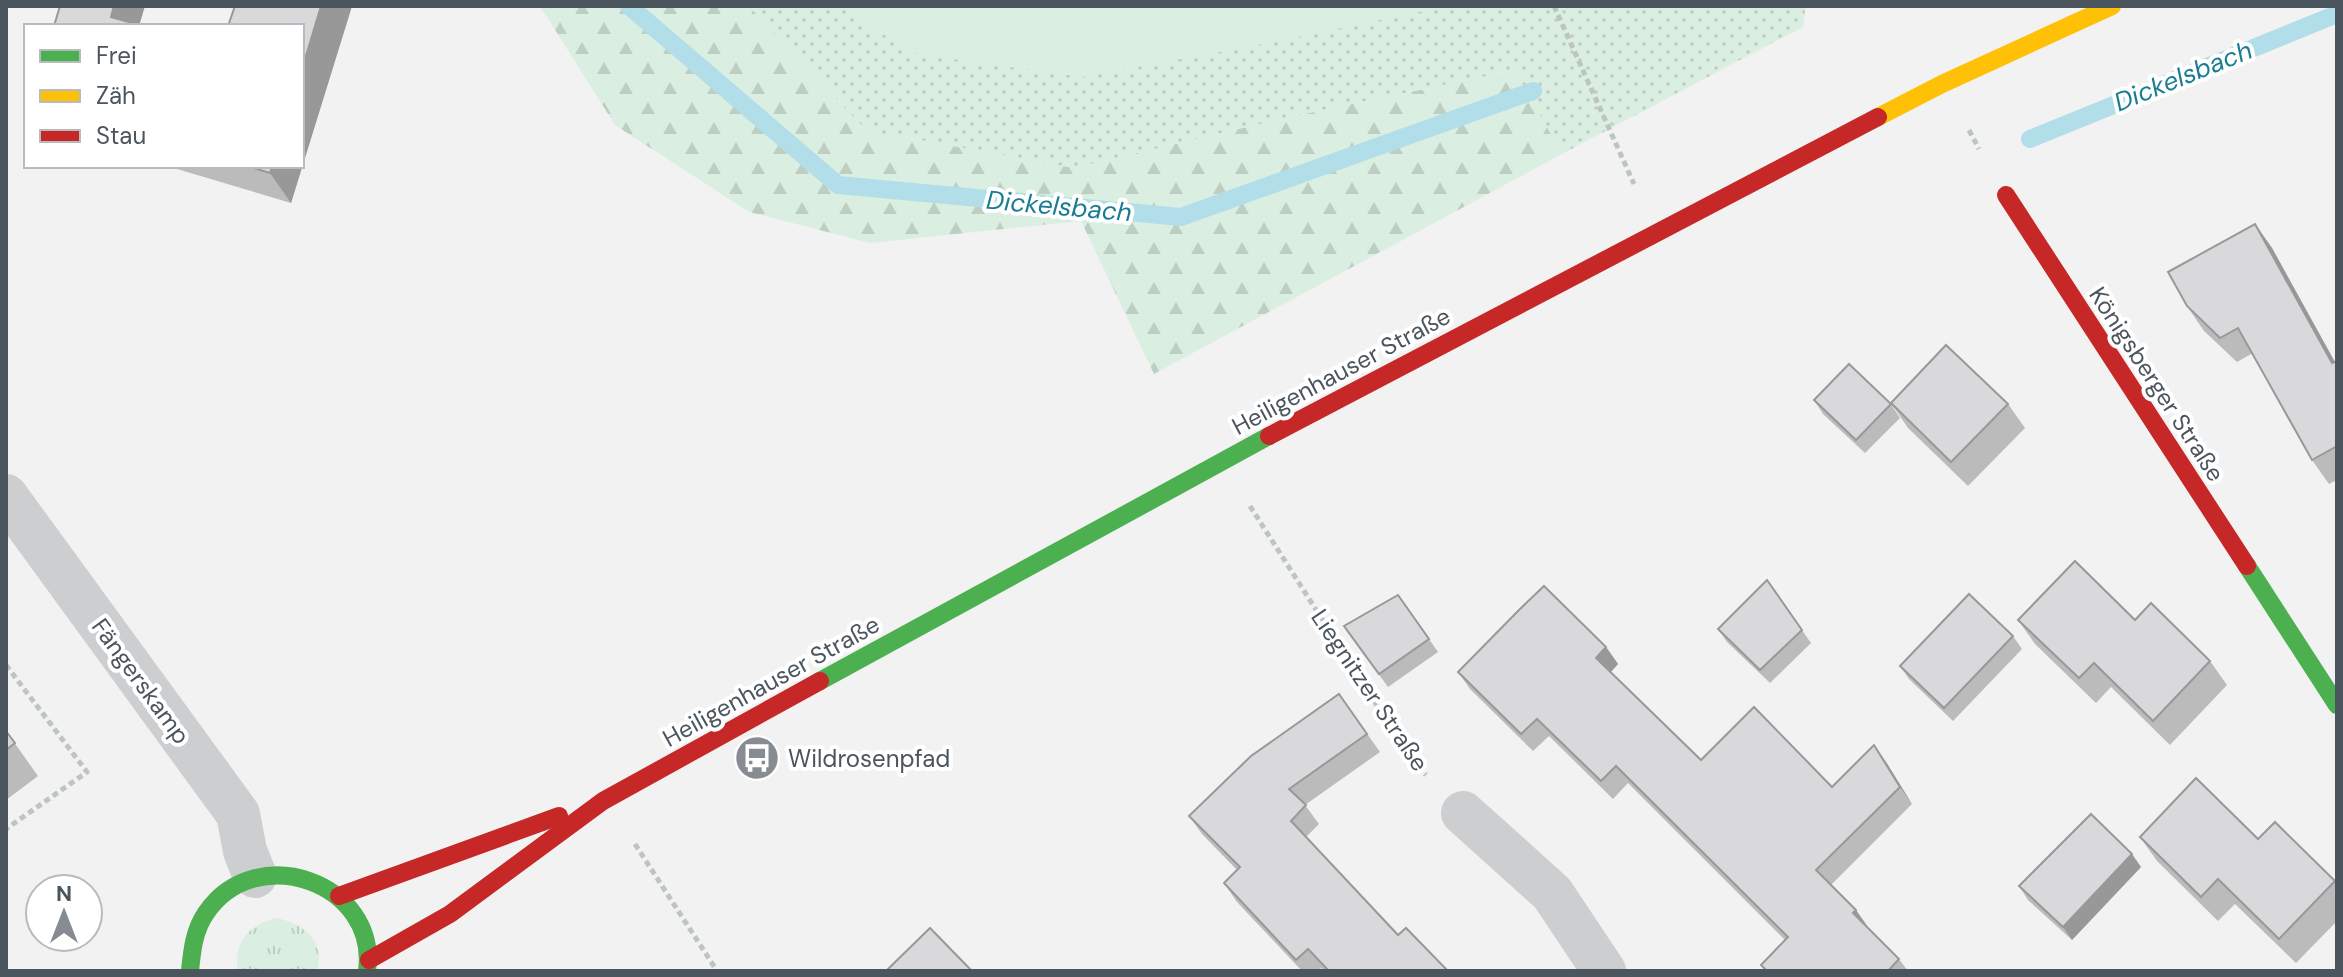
<svg xmlns="http://www.w3.org/2000/svg" width="2343" height="977" font-family="'DM Sans',sans-serif">
	<style>
		.grass { fill: url(#grass-tufts) }
		.forest { fill: url(#forest-firs) }
		.park { fill: url(#park-dots) }
		.garden { fill: #daefe1 }
		.lines { fill: none; stroke-linecap: round; stroke-linejoin: round }
		.stream { stroke: #b2dee9; stroke-width: 18 }
		.path { stroke: #bcc5c2; stroke-width: 5; stroke-dasharray: 6 4; stroke-linecap: butt }
		.street { stroke: #ccced0; stroke-width: 44 }
		.fast { stroke: #4caf50; stroke-width: 18 }
		.slow { stroke: #ffc107; stroke-width: 18 }
		.jam { stroke: #c62828; stroke-width: 18 }
		.wall { fill: #bbbbbc }
		.shaded-wall { fill: #989899 }
		.building { fill: #d9d9db; stroke: #989899; stroke-width: 2 }
		.labels { text-anchor: middle; dominant-baseline: central; stroke-width: 8; stroke-linejoin: round; paint-order: stroke }
		.street-label { font-size: 24px; fill: #4b555d; stroke: #fff }
		.poi-label { font-size: 24px; fill: #4b555d; stroke: #fff; text-anchor: start }
		.water-label { font-size: 26px; font-style: italic; fill: #197c93; stroke: #fff }
	</style>
	<defs>
		<pattern id="grass-tufts" width="24" height="20" patternUnits="userSpaceOnUse" patternTransform="scale(2)"><rect width="24" height="20" fill="#daefe1"/><path d="M3 7l-1-3M5 7V3M7 7l1-3M15 17l-1-3M17 17v-4M19 17l1-3" fill="none" stroke="#bdcfc3"/></pattern>
		<pattern id="forest-firs" width="22" height="20" patternUnits="userSpaceOnUse" patternTransform="scale(2)"><rect width="22" height="20" fill="#daefe1"/><path d="M5 1l3.5 6h-7zM16 11l3.5 6h-7z" fill="#bdcfc3"/></pattern>
		<pattern id="park-dots" width="8" height="8" patternUnits="userSpaceOnUse" patternTransform="scale(2)"><rect width="8" height="8" fill="#daefe1"/><path d="M2 2h.1M6 6h.1" fill="none" stroke="#bdcfc3" stroke-width="1.8" stroke-linecap="round"/></pattern>
	</defs>
	<rect width="100%" height="100%" fill="#f3f2f2"/>
	<path class="grass" d="M275 918C302 922 326 941 317 971H238C233 942 248 926 275 918Z"/>
	<polygon class="forest" points="540,6 749,6 866,130 1074,168 1280,119 1516,70 1562,154 1154,374 1081,221 870,243 749,212 615,125"/>
	<polygon class="park" points="749,6 1806,6 1803,27 1562,154 1515,70 1280,119 1074,168 866,130"/>
	<polygon class="garden" points="852,6 1448,6 1274,42 1083,77 917,54 862,22"/>
	<g class="lines">
		<g class="stream">
			<polyline points="629,6 838,185 1181,217 1533,91"/>
			<polyline points="2030,139 2337,14"/>
		</g>
		<g class="path">
			<polyline points="1554,6 1634,184"/>
			<polyline points="1969,130 1979,149"/>
			<polyline points="1250,506 1413,762 1426,775"/>
			<polyline points="6,665 87,772 6,829"/>
			<polyline points="635,844 717,971"/>
		</g>
		<g class="street">
			<polyline points="6,496 238,814 245,851 255,876"/>
			<polyline points="1463,813 1552,893 1604,971"/>
		</g>
		<g class="fast">
			<polyline points="2247,566 2337,705"/>
			<polyline points="820,681 1269,436"/>
			<path d="M190 971C192 951 194 930 206 913 256 839 379 883 367 971"/>
		</g>
		<polyline class="slow" points="1878,117 1942,84 2112,6"/>
		<g class="jam">
			<polyline points="2006,195 2247,566"/>
			<polyline points="1269,436 1878,117"/>
			<polyline points="339,896 559,816"/>
			<polyline points="369,960 450,914 603,801 820,681"/>
		</g>
	</g>
	<g class="wall">
		<polygon points="235,6 352,6 291,203 167,166 302,166"/>
		<polygon points="2255,224 2272,248 2335,362 2337,361 2337,480 2329,484 2312,460 2253,353 2237,362 2204,331 2187,306"/>
		<polygon points="1814,400 1891,404 1900,418 1865,453 1823,414"/>
		<polygon points="1891,403 2008,404 2025,428 1968,486 1908,428"/>
		<polygon points="1767,580 1811,643 1770,683 1727,642 1718,629"/>
		<polygon points="1398,595 1438,652 1388,687 1344,626"/>
		<polygon points="2018,620 2135,620 2210,661 2227,685 2170,745 2111,687 2096,703 2035,644"/>
		<polygon points="2013,636 2022,649 1953,721 1909,679 1900,666"/>
		<polygon points="1606,647 1618,664 1611,672 1701,760 1832,787 1886,762 1912,804 1831,885 1867,927 1899,959 1908,971 1765,971 1761,965 1785,940 1628,783 1613,799 1549,736 1533,751 1470,689 1458,672"/>
		<polygon points="1339,694 1380,752 1305,805 1319,824 1306,837 1398,935 1448,971 1324,971 1321,968 1317,971 1302,971 1237,902 1224,883 1237,870 1202,834 1189,816"/>
		<polygon points="6,731 38,776 6,800"/>
		<polygon points="2140,837 2258,839 2335,881 2337,884 2337,921 2296,963 2235,904 2218,921 2157,861"/>
		<polygon points="2141,867 2072,940 2028,900 2019,886"/>
	</g>
	<g class="shaded-wall">
		<polygon points="114,6 145,6 139,26 111,17"/>
		<polygon points="321,6 352,6 291,203 270,173 272,166 302,166 302,69"/>
		<polygon points="2255,224 2272,248 2337,366 2332,363"/>
		<polygon points="1606,647 1618,664 1608,675 1596,658"/>
		<polygon points="1874,745 1886,762 1912,804 1900,787"/>
		<polygon points="2132,854 2141,867 2072,940 2063,927"/>
		<polygon points="1856,910 1868,927 1853,913"/>
	</g>
	<g class="building">
		<polygon points="60,6 114,6 111,17 143,26 54,26"/>
		<polygon points="235,6 321,6 302,69 302,26 228,26"/>
		<polygon points="247,166 272,166 270,173"/>
		<polygon points="2255,224 2332,363 2337,361 2337,446 2312,460 2238,328 2220,338 2187,306 2168,272"/>
		<polygon points="1946,345 2008,404 1951,462 1891,403"/>
		<polygon points="1849,364 1891,404 1856,440 1814,400"/>
		<polygon points="2075,561 2135,620 2151,603 2210,661 2153,721 2094,663 2079,678 2018,620"/>
		<polygon points="1767,580 1802,630 1760,670 1718,629"/>
		<polygon points="1544,586 1606,647 1596,658 1701,760 1754,707 1832,787 1874,745 1900,787 1816,870 1856,910 1853,913 1899,959 1888,971 1767,971 1761,965 1788,937 1616,766 1601,781 1537,719 1521,734 1458,672 1520,609"/>
		<polygon points="1969,594 2013,636 1944,708 1900,666"/>
		<polygon points="1398,595 1429,639 1379,674 1344,626"/>
		<polygon points="1339,694 1367,734 1289,789 1306,805 1291,821 1398,935 1406,928 1448,971 1329,971 1308,949 1296,960 1224,883 1240,867 1189,816 1251,756"/>
		<polygon points="6,731 15,743 6,750"/>
		<polygon points="2196,778 2258,839 2275,822 2335,881 2279,939 2218,879 2201,897 2140,837"/>
		<polygon points="2091,814 2132,854 2063,927 2019,886"/>
		<polygon points="930,928 972,971 886,971"/>
	</g>
	<defs>
		<g id="bus-disc" transform="scale(2.3)"><circle r="9.5" fill="#868c91" stroke="#fff"/><path d="M-5-6H5V4H4V6H2V4H-2V6H-4V4H-5ZM-3.5-4V0h7V-4ZM-3.5 1.2v1.5H-2V1.2ZM2 1.2v1.5H3.5V1.2Z" fill="#fff"/></g>
	</defs>
	<g fill-rule="evenodd">
		<use href="#bus-disc" x="757" y="758"/>
	</g>
	<g class="labels">
		<g class="street-label">
			<text transform="translate(1341 371) rotate(-28)">Heiligenhauser Straße</text>
			<text transform="translate(2157 384) rotate(57)">Königsberger Straße</text>
			<text transform="translate(141 681) rotate(54)">Fängerskamp</text>
			<text transform="translate(771 681) rotate(-29)">Heiligenhauser Straße</text>
			<text transform="translate(1370 690) rotate(56)">Liegnitzer Straße</text>
		</g>
		<g class="poi-label">
			<text x="788" y="758">Wildrosenpfad</text>
		</g>
		<g class="water-label">
			<text transform="translate(2183 76) rotate(-22)">Dickelsbach</text>
			<text transform="translate(1059 206) rotate(5)">Dickelsbach</text>
		</g>
	</g>
	<rect width="2343" height="977" fill="none" stroke="#4b555d" stroke-width="16"/>
	<rect x="24" y="24" width="280" height="144" fill="#ffffff" stroke="#b7bbbe" stroke-width="2"/>
	<rect x="40" y="50" width="40" height="12" fill="#4caf50" stroke="#b7bbbe" stroke-width="2"/>
	<text x="96" y="64" font-size="24" fill="#4b555d">Frei</text>
	<rect x="40" y="90" width="40" height="12" fill="#ffc107" stroke="#b7bbbe" stroke-width="2"/>
	<text x="96" y="104" font-size="24" fill="#4b555d">Zäh</text>
	<rect x="40" y="130" width="40" height="12" fill="#c62828" stroke="#b7bbbe" stroke-width="2"/>
	<text x="96" y="144" font-size="24" fill="#4b555d">Stau</text>
	<g transform="translate(64 913)"><circle r="38" fill="#ffffff" stroke="#b7bbbe" stroke-width="2"/>
	<path d="M0-6L14 30L0 20L-14 30Z" fill="#868c91"/>
	<text y="-12" font-size="22" font-weight="bold" text-anchor="middle" fill="#4b555d">N</text>
	</g>
</svg>
